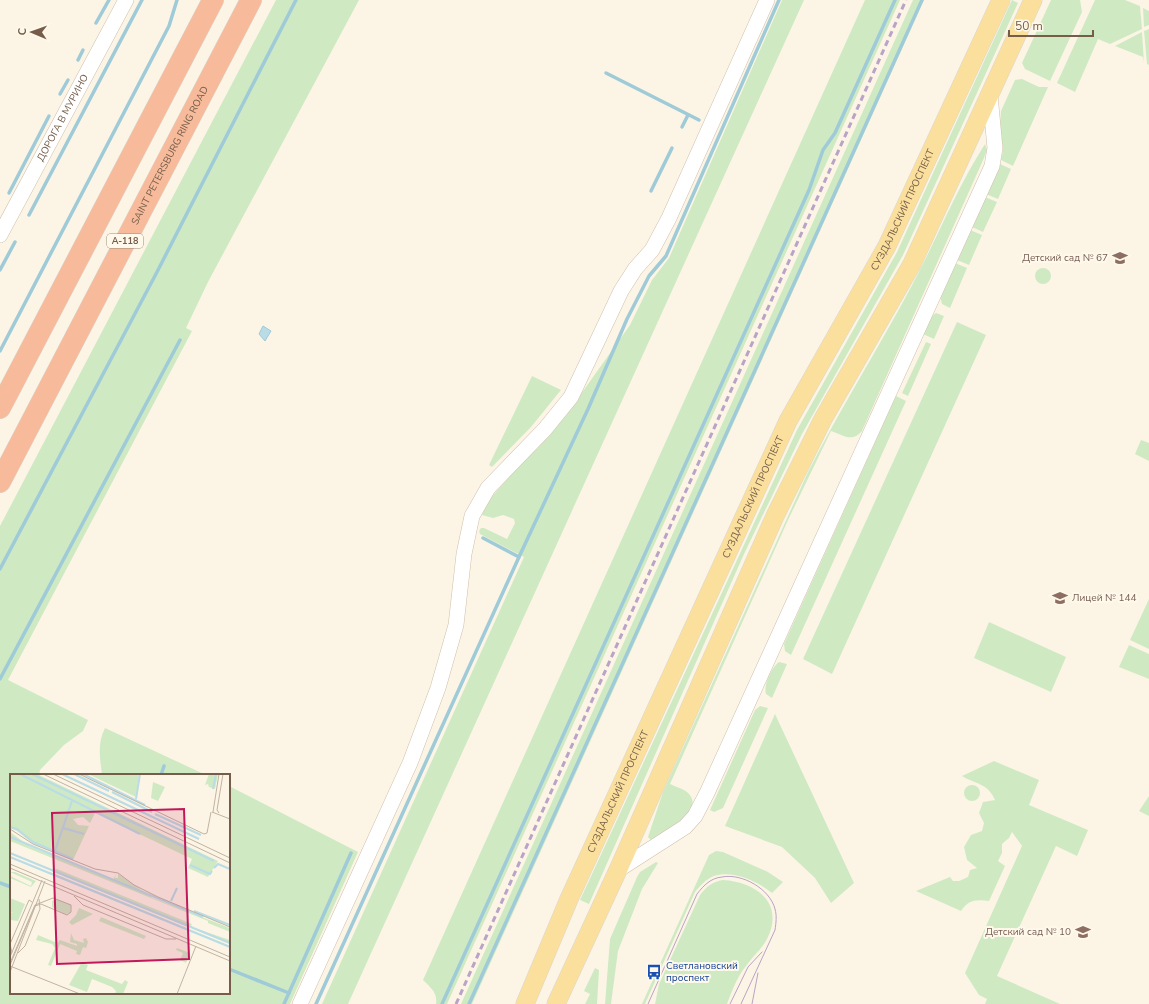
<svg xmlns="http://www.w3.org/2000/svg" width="1149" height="1004" font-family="'Nunito Sans',sans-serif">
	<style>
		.green { fill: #cfeac3 }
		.water { fill: #b9dce6; stroke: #9fcad8 }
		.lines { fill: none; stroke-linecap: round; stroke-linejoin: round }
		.stream { stroke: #9fcad8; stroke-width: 3.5 }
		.minor-casing { stroke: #d0c0ae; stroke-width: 16 }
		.major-casing { stroke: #dbd5d0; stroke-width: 19 }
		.highway-casing { stroke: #dbd5d0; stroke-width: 22 }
		.minor { stroke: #fff; stroke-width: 15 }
		.major { stroke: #fbe09d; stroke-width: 18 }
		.highway { stroke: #f7bb9b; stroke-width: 21 }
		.tram { stroke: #b9a3c6; stroke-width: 1 }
		.rail { stroke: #b9a3c6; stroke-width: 3; stroke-dasharray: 6 4; stroke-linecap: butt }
		.labels { text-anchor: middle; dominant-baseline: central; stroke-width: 4; stroke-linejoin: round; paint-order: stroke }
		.shield { fill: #fff9eb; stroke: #9e8c7a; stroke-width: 1 }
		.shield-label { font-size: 9px; font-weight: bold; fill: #755d4a }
		.street-label { font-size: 10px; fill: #755d4a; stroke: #fff9eb }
		.education-label { font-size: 10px; fill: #785e54; stroke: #fff9eb; text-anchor: end }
		.transit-label { font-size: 10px; fill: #164399; stroke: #fff9eb; text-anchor: start }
		.inset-river { fill: none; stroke: #b9dce6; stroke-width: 2 }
		.inset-road { fill: none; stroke: #c2b3a2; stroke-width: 1 }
		.view { fill: #c2185b; fill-opacity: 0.15; stroke: #c2185b; stroke-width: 2 }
		.inset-edge { fill: none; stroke: #755d4a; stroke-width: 2 }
	</style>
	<rect width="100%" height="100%" fill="#fcf5e5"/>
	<g class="green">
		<polygon points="276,0 359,0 208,282 186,328 192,331 8,680 88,720 83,731 64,745 40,770 39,775 11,775 11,993 229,993 229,786 358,852 290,1004 0,1004 0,526"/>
		<polygon points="782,0 804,0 348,1004 322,1004 524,557 480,534 479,531 481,528 484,528 507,539 515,523 514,519 503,515 493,518 482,515 488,501 576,401 630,325 652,280 669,258"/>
		<path d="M865 0H900L447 1004H436C438 993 430 987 423 980Z"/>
		<polygon points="913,0 924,0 472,1004 461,1004"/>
		<polygon points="1012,0 1018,3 903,255 802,434 744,554 589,904 580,900 797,430 897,252"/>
		<polygon points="1051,0 1080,0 1082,12 1050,81 1025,69 1022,63"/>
		<polygon points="1095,0 1125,0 1140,6 1142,29 1110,44 1098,39 1075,92 1057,83"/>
		<polygon points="1143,8 1149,11 1149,25 1144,27"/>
		<polygon points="1149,29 1149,65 1147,64 1144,31"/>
		<polygon points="1142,32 1144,63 1143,57 1115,46"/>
		<polygon points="1022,79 1039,87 1048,87 1013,166 1001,160 1003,151 1000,125 1001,111 1015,80"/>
		<path d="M985 144 987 150 984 158 862 431C852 443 843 435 831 431L788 520 670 784C676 787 685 789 689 794 705 812 663 832 651 840L648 837 663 792 808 472C840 409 878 349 911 287 937 239 956 189 985 144Z"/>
		<polygon points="1000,164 1011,169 998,199 986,194"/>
		<polygon points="985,197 997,202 983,232 972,227"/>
		<polygon points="970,230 982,235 969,265 957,260"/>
		<polygon points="955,263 967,268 950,308 942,304 940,296"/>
		<circle cx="1043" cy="276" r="8"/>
		<polygon points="936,313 944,316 934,339 923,334 932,316"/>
		<polygon points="957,322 986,335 832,674 803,659"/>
		<polygon points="926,342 931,344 908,396 902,393"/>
		<polygon points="532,376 561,390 531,427 492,467 489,465"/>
		<polygon points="896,396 906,401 791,655 785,651 784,644"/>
		<polygon points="1141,440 1149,443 1149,461 1135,454"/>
		<polygon points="1149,599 1149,649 1130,640"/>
		<polygon points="989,622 1066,657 1051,692 974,658"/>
		<polygon points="1129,645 1149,654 1149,679 1119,667"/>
		<path d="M779 662 787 664 772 698 766 694C763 685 772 667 779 662Z"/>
		<polygon points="760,706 768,708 723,808 714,812 710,810 755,710"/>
		<polygon points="775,714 854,883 831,903 815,878 782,847 725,826"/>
		<path d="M105 728 206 775H102C100 759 97 743 105 728Z"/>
		<path d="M994 761 1039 780 1029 805 1088 830 1077 856 1056 846 997 976 1060 1004H985L987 999 979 995 965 973 1022 846 1012 832 1009 838 1002 844V853L998 861 1005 866 989 901C976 899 968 900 961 911L916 891 950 877 953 881H959L968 877 970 870 977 868 967 860 964 847 971 835 982 831 984 823 979 813 983 802 995 800C988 783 975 784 962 776Z"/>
		<circle cx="972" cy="793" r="8"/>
		<polygon points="1149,796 1149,816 1139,811"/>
		<path d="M716 851 723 852 768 872 783 882 772 893C757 881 733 870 714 876 706 879 700 886 695 892L645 1004H642L709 855Z"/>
		<polygon points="656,862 658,863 642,889 618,951 611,1004 605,1004 610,939 637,877 640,872"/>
		<path d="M723 880C757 882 785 904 767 939 762 949 752 957 746 966 737 977 732 991 727 1004H655L659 984 700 895C707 886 712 882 723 880Z"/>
		<polygon points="595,968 599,970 597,1004 585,1004 590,994 584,991"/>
	</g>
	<polygon class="water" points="263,326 271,331 265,341 259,334"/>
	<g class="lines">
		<g class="stream">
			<polyline points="96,23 109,0"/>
			<polyline points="78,60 83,50"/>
			<polyline points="606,73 699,120"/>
			<polyline points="60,94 68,80"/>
			<polyline points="682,127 688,115"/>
			<polyline points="651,191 672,148"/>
			<polyline points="9,193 49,116"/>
			<polyline points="29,215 142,0"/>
			<polyline points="0,270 15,242"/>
			<polyline points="0,351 169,26 177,0"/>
			<polyline points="483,538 519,557"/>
			<polyline points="0,569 157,272 296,0"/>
			<polyline points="0,679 180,340"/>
			<polyline points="161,775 164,766"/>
			<polyline points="0,883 11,887"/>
			<polyline points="229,969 289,993"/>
			<polyline points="284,1004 351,853"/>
			<polyline points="316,1004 519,557 588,409 627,319 649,276 666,256 779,0"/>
			<polyline points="442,1004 809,190 823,150 835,133 895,0"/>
			<polyline points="469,1004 922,0"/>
		</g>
		<g class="minor-casing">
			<g id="minor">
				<path id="s1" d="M0 235 126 0"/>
				<polyline points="618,870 685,827 695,816 707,793 992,166 995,148 990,95"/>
				<polyline points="300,1004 410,763 438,688 456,625 464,554 472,516 488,488 545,429 571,397 621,291 635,269 652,250 669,218 767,0"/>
			</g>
		</g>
		<g class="major-casing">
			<g id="major">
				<path id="s2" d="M525 1004 569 899 788 421 887 246 1001 0"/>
				<polyline points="556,1004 618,870 775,516 823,419 912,264 1033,0"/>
			</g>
		</g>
		<g class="highway-casing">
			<g id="highway">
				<polyline points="0,408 213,0"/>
				<path id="s3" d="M0 482 251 0"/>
			</g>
		</g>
		<use href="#minor" class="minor"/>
		<use href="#major" class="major"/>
		<use href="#highway" class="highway"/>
		<g class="tram">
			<path d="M648 1004 697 894C704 885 711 878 722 877 742 873 770 889 775 909 777 916 776 923 775 930L741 1004"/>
			<polyline points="730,1004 748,967 762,952"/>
			<polyline points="752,1004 758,973"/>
		</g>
		<polyline class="rail" points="456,1004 906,0"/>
	</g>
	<defs>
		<g id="school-bare" transform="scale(1.2)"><path d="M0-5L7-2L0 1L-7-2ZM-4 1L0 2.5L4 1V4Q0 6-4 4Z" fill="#8d6e63" stroke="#fff9eb" stroke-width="2.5" paint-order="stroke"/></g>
		<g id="bus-bare" transform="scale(1.2)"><path d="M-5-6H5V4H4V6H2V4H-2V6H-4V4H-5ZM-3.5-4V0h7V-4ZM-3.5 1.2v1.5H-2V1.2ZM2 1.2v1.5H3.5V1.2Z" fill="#1a4fb4" stroke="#fff9eb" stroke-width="2.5" paint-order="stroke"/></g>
	</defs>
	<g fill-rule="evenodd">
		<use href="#school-bare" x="1120" y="258"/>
		<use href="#school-bare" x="1060" y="598"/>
		<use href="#school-bare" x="1083" y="932"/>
		<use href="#bus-bare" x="654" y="972"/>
	</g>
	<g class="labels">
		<rect class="shield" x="107" y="234" width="36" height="14" rx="3"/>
		<g class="shield-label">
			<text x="125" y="241">А-118</text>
		</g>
		<g class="street-label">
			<text stroke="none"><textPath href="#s1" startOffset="133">ДОРОГА В МУРИНО</textPath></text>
			<text stroke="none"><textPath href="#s3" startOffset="368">SAINT PETERSBURG RING ROAD</textPath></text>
			<text stroke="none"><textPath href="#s2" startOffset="880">СУЗДАЛЬСКИЙ ПРОСПЕКТ</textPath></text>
			<text stroke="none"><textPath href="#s2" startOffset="556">СУЗДАЛЬСКИЙ ПРОСПЕКТ</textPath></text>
			<text stroke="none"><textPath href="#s2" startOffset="232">СУЗДАЛЬСКИЙ ПРОСПЕКТ</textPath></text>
		</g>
		<g class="education-label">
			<text x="1108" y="258">Детский сад № 67</text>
			<text x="1072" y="598" text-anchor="start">Лицей № 144</text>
			<text x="1071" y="932">Детский сад № 10</text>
		</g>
		<g class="transit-label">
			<text x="666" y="966">Светлановский<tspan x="666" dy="12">проспект</tspan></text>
		</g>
	</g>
	<g transform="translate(10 774)">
		<rect width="220" height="220" fill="#fcf5e5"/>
		<path d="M0 0H27L208 87 198 103 178 94 182 85 85 39 80 49 73 43 63 45 68 51 79 52 63 86 22 69 7 57 0 54ZM78 0H129L126 23ZM199 0H208L205 15 199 13 198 10 195 11ZM143 8 155 13 148 27 141 24ZM0 58 19 72 103 106 106 100 105 104H108V100L143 124 220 154V158L198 149V147L0 67ZM47 95 182 150 181 152 184 154 220 166V170L40 96ZM0 98H5L26 107 21 113 0 104V102L21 112 22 108ZM40 98 220 172V173L39 99ZM0 124 15 130 8 147 0 146V139H3L0 138ZM46 125 61 131 60 139 55 140 42 133V127ZM69 134 83 140 62 151 59 148 66 141ZM91 143 136 162 134 165 89 147ZM61 159 64 166 74 169 73 165 76 164 78 168 76 174 73 173 70 181 66 180 67 177 50 170 41 192 38 191 45 174 42 170 26 166 28 161 47 169 50 166 67 172V170L60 168ZM167 174 180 179 176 189 170 186 173 179 166 176ZM72 188 78 191 76 196 112 210 115 206 118 208 113 220H105L106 217 102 213 82 205 77 218 59 211Z" fill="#cfeac3"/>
		<path class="inset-river" d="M10 0 130 60M22 0 204 87M52 0 189 65M64 0 99 17M73 0 135 31M203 15 206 0M102 18 142 38M126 25 130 0M145 40 191 61M0 53 7 55 23 68 63 85M53 54 74 60M0 63 193 143M45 77 62 27M0 79 220 169M0 83 220 173M180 91 200 100 202 97M204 94 208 90 220 95M161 127 167 114M184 137 220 151"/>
		<path class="inset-road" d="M33 0 220 89M43 0 220 84M69 0 194 60 197 59 201 38M202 38 220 45M203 38 209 0M209 39 207 36 213 0M0 55 23 70 85 95 108 99 124 111 148 123 220 153M0 90 220 183M0 94 220 187M64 122 73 131 156 165H166M2 179 0 170 19 126 22 128M8 179 15 172 30 135 29 125M0 183 32 106M0 189 25 131 43 124 61 131V138L57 141 31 130 25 132 0 191M0 192 70 220M0 198 35 107M167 220 186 172"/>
		<path class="view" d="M174 35 179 185 47 190 42 39Z"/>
		<rect width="220" height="220" class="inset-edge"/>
	</g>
	<g transform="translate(32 32) rotate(272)" stroke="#fff9eb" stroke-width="3" paint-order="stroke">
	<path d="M0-3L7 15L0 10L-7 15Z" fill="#755d4a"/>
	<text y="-6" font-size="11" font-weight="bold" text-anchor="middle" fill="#755d4a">С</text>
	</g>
	<path d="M1009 30v6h84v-6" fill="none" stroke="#755d4a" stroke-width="2"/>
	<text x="1015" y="30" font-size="12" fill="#755d4a" stroke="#fff9eb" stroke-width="3" paint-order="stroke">50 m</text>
</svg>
